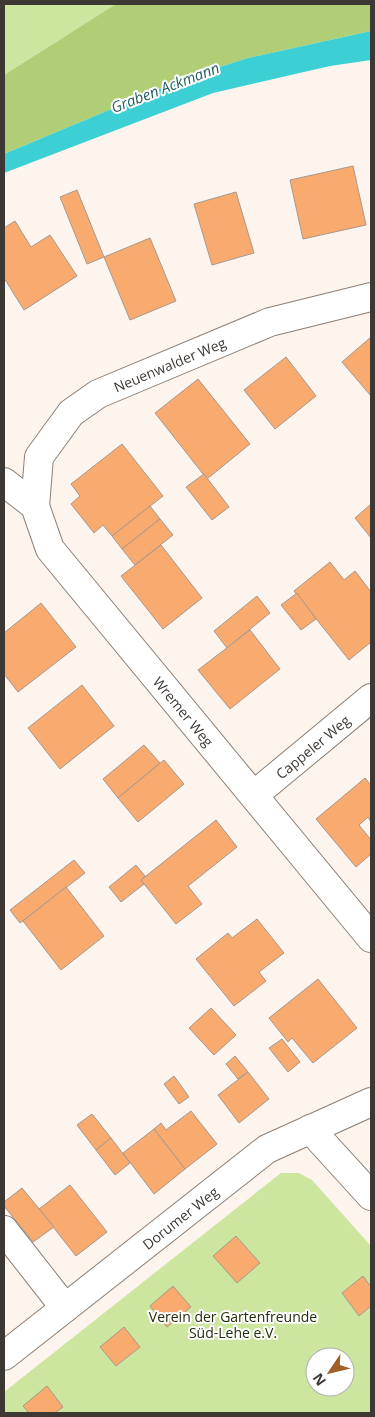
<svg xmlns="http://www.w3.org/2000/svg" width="375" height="1417" font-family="'Open Sans',sans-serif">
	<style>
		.green { fill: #cce6a0; fill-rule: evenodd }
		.forest { fill: #afce76 }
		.water { fill: #3ccfd3 }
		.building { fill: #f9aa6f; stroke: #a7988e }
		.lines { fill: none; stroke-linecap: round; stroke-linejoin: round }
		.minor-casing { stroke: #8d7f75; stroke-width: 30 }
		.minor { stroke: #fff; stroke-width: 28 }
		.labels { text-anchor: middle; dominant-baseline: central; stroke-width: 4; stroke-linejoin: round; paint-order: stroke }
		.street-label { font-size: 14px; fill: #3e3834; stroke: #fff }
		.park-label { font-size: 14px; fill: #232e09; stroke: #fff }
		.water-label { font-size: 15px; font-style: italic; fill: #266062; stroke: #fff }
	</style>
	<rect width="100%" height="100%" fill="#fdf4ed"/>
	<g class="green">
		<polygon points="4,4 116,4 4,75"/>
		<path d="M281 1173H299L312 1180 371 1246V1413H4V1392ZM315 1357H345V1387H315Z"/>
	</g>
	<polygon class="forest" points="116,4 371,4 371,31 248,58 188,77 4,154 4,75"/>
	<polygon class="water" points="371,31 371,60 330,66 213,93 4,173 4,154 188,77 248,58"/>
	<g class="building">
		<polygon points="353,166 366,225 303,239 290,180"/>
		<polygon points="77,190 104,257 87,264 60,197"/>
		<polygon points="236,192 254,253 212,265 194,204"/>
		<polygon points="15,221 31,247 50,235 77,276 24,310 4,278 4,228"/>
		<polygon points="150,238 176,301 130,320 104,257"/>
		<polygon points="371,337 371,396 342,362"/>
		<polygon points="286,357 316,396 275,429 244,390"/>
		<polygon points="198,379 250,444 207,479 155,413"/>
		<polygon points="122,444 163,496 112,536 103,525 94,533 71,504 80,496 71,484"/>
		<polygon points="204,474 229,507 212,520 186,487"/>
		<polygon points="371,504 371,538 355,518"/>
		<polygon points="150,506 160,519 122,549 112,536"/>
		<polygon points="160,519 173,535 135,565 122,549"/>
		<polygon points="161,545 202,598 163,629 121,576"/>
		<polygon points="330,562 344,580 355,571 371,592 371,642 349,660 294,591"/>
		<polygon points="297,593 316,619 301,630 281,605"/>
		<polygon points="257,596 270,613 227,648 214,631"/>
		<polygon points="41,603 76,647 18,692 4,674 4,633"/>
		<polygon points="250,630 280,669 230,709 198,670"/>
		<polygon points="82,685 114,726 60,769 28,728"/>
		<polygon points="144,745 160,763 118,798 103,779"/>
		<polygon points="164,760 184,784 138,822 118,798"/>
		<polygon points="365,778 371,785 371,822 368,817 359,825 371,840 371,854 356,867 316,819"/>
		<polygon points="216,820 237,847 188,886 202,904 176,924 141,880"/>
		<polygon points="74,860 85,873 20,923 10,910"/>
		<polygon points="136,865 145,876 141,880 144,884 121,902 109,887"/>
		<polygon points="66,887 104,936 61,970 23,921"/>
		<polygon points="257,919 284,953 259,972 266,981 234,1006 196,959 228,933 232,938"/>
		<polygon points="318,979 357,1028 313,1063 292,1038 288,1042 269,1018"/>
		<polygon points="211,1008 236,1035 214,1055 189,1028"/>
		<polygon points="282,1039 300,1062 288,1072 269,1048"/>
		<polygon points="235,1056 248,1072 238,1079 226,1064"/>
		<polygon points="248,1072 269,1099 239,1123 218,1095"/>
		<polygon points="174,1076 189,1097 179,1104 164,1084"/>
		<polygon points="191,1111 217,1144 185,1169 154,1129 161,1123 166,1130"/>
		<polygon points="92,1114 111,1138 96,1150 77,1125"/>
		<polygon points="154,1129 185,1169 154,1194 123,1153"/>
		<polygon points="111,1138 130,1163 115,1175 96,1150"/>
		<polygon points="70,1185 107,1232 76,1256 39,1209"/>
		<polygon points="22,1188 54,1227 33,1242 4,1206 4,1202"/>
		<polygon points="236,1236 260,1263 237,1283 213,1256"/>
		<polygon points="363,1276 371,1287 371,1306 359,1316 342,1293"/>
		<polygon points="173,1286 191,1307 167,1327 150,1306"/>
		<polygon points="124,1327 140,1347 116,1366 100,1347"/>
		<polygon points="47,1386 63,1407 55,1413 29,1413 23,1406"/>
	</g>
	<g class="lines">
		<g class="minor-casing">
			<g id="minor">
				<path id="s1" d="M4 482 35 506 50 549 371 938"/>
				<path id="s2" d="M35 506 39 457 71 413 98 394 270 322 371 297"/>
				<path id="s3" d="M254 795 371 698"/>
				<polyline points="310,1129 371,1196"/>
				<polyline points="4,1230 65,1308"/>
				<path id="s4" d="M4 1356 267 1149 371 1102"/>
			</g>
		</g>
		<use href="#minor" class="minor"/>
	</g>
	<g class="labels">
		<g class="street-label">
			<text stroke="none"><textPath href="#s2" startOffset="214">Neuenwalder Weg</textPath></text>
			<text stroke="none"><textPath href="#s1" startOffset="295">Wremer Weg</textPath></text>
			<text stroke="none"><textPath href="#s3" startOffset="76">Cappeler Weg</textPath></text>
			<text stroke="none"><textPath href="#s4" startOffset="224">Dorumer Weg</textPath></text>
		</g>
		<g class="park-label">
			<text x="233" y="1316">Verein der Gartenfreunde<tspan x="233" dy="16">Süd-Lehe e.V.</tspan></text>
		</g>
		<g class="water-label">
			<text transform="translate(165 87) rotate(-21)">Graben Ackmann</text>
		</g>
	</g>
	<rect width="375" height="1417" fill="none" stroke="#3e3834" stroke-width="10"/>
	<g transform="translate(330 1372) rotate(235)"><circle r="24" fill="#ffffff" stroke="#b2afae"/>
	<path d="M0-4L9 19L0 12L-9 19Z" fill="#a06028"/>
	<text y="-8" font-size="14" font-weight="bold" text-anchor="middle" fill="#3e3834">N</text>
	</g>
</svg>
